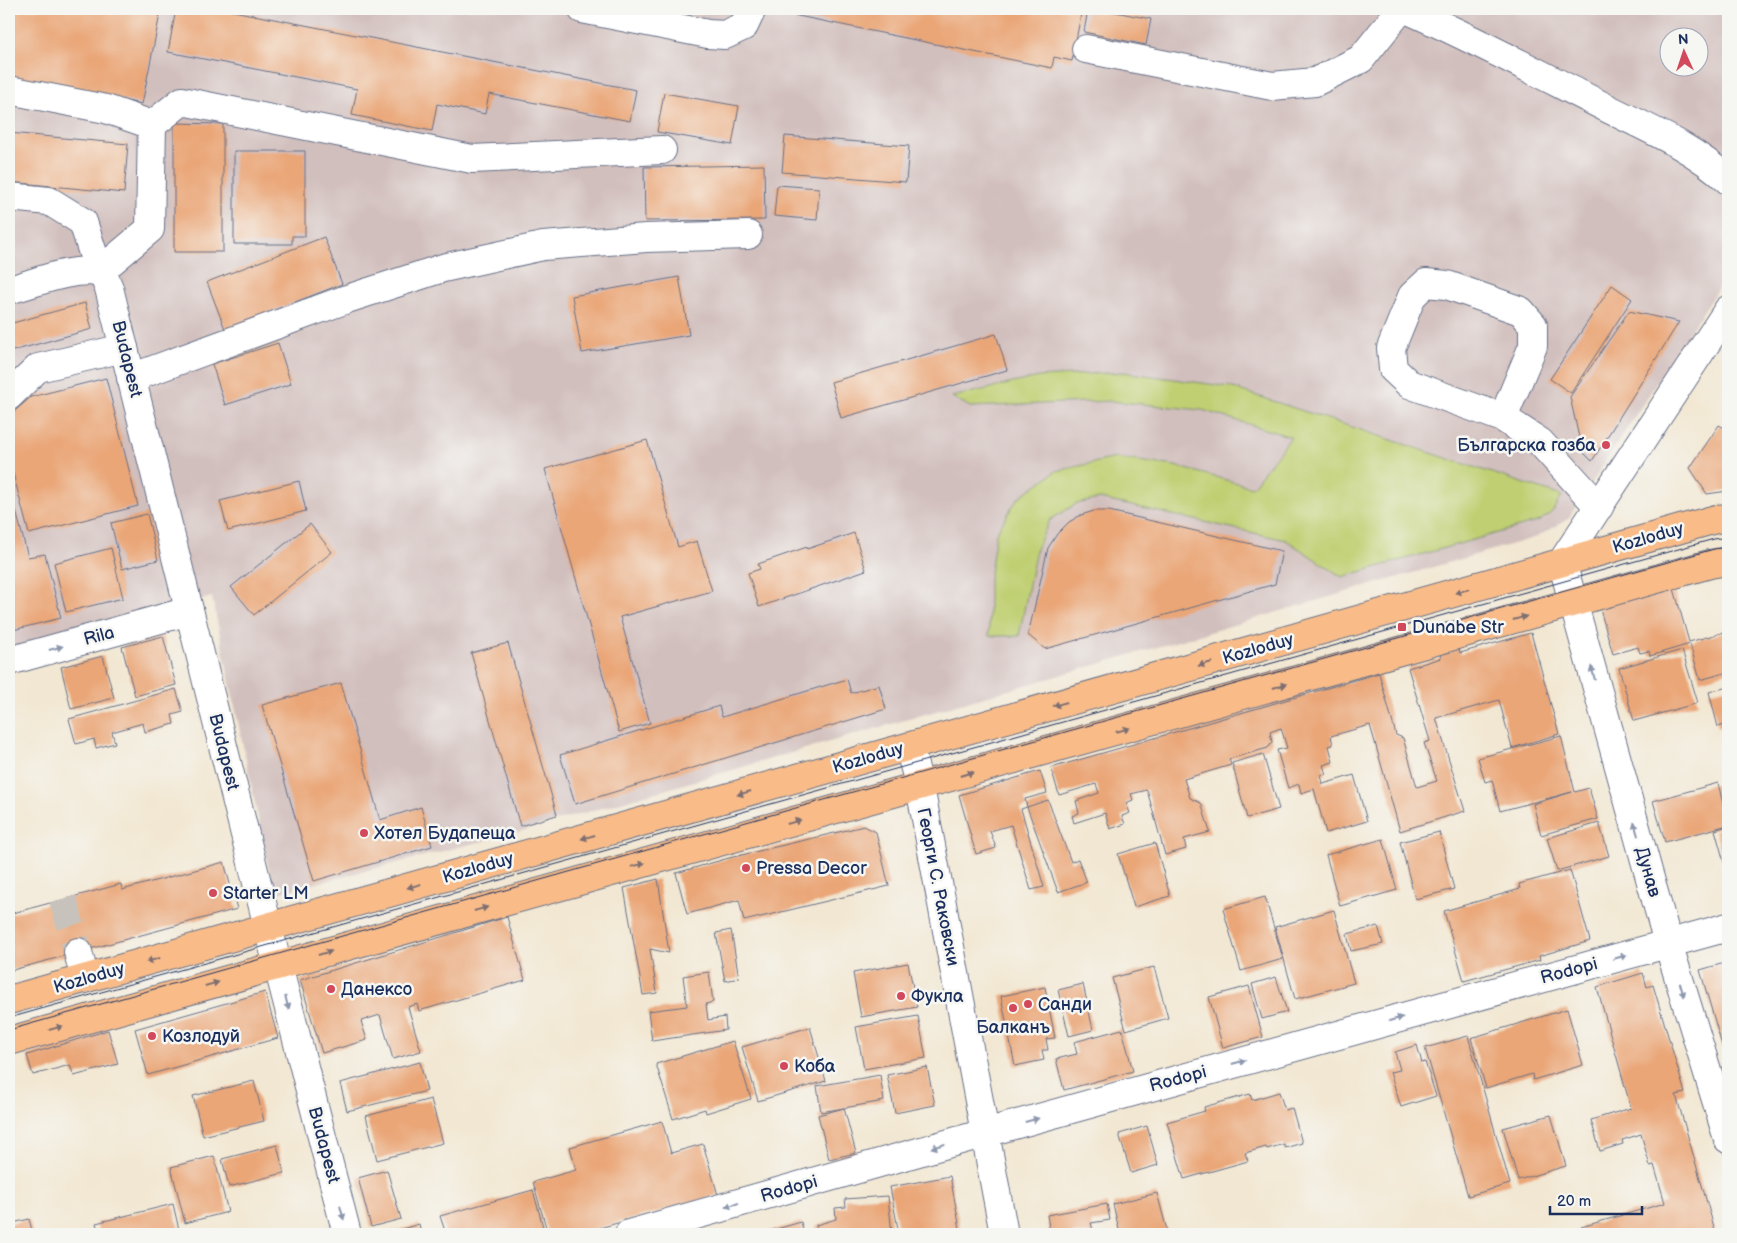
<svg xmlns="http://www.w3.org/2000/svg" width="1737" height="1243" font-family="'Balsamiq Sans',sans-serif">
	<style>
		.industrial { fill: #d1bfbd; fill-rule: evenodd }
		.green { fill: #bfcf71; stroke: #6d7f68 }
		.building { fill: #eaa677 }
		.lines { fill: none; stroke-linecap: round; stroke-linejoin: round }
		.minor-tunnel { stroke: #c7c2bb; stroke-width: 28; stroke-dasharray: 28 14; stroke-linecap: butt }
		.minor-casing { stroke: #666f87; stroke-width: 30 }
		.major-casing { stroke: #666f87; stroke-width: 30 }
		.minor { stroke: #fff; stroke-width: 28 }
		.major { stroke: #f9bc89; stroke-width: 28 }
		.tram { stroke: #1b2f5e; stroke-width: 1 }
		.oneway { fill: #7f6e71 }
		.oneway2 { fill: #8d97ae }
		.poi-dot { fill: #d1495b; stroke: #f6f6f2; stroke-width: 2 }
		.labels { text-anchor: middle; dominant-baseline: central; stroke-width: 5; stroke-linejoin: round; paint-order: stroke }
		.street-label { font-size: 18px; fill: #1b2f5e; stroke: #f6f6f2 }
		.poi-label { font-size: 18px; fill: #1b2f5e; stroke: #f6f6f2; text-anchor: start }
	</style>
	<rect width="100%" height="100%" fill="#f6f6f2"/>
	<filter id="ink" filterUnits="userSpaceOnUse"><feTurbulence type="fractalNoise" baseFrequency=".02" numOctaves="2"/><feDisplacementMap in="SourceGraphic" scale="10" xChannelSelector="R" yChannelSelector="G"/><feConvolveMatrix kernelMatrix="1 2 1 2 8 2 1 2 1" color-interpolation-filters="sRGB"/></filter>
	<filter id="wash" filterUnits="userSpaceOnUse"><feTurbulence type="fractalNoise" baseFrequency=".0096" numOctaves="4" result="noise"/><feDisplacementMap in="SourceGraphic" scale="20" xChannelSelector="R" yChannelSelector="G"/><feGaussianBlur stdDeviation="1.12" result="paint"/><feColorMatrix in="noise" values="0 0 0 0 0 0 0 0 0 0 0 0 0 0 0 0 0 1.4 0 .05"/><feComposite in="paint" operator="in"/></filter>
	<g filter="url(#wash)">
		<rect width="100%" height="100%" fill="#f2e7d2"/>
		<path class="industrial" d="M9 9H1728V273L1568 519 1537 537 518 832 274 894 212 597 9 651ZM1670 38H1700V68H1670Z"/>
		<polygon class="green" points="1124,372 1230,387 1562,496 1552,512 1540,521 1342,577 1286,540 1100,499 1076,504 1050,520 1036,549 1019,636 989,636 989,579 996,533 1018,498 1056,471 1116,458 1175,466 1252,487 1291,437 1202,410 1110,401 970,407 952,397 1039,377"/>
		<g id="blocks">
			<g class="building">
				<polygon points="9,9 161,9 142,104 9,78"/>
				<polygon points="176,9 223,9 636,90 630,121 489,94 485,114 437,104 432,131 352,115 357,89 168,52"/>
				<polygon points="769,9 1082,9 1072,61 1054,57 1052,68 769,10"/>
				<polygon points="1088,9 1100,9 1151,19 1146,45 1084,32"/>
				<polygon points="664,93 739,106 732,145 657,132"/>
				<polygon points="174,123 223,124 223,252 174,252"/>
				<polygon points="9,133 128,144 124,193 9,182"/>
				<polygon points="785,136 909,146 906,182 782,172"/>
				<polygon points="234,151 305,151 305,236 292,236 292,244 234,244"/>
				<polygon points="764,165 765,220 645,221 644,167"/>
				<polygon points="777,185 819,188 817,220 774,216"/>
				<polygon points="324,237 342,284 225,329 207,282"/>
				<polygon points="679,277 689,335 582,353 572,296"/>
				<polygon points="1612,285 1632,299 1571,393 1550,379"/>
				<polygon points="85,303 92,329 9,352 9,324"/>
				<polygon points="1629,311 1679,322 1592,461 1582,451 1570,397"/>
				<polygon points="996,334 1007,370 841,418 831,382"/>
				<polygon points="278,343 291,384 225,405 212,364"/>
				<polygon points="106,378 138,506 29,534 9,458 9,416 31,397"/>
				<polygon points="1719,425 1728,430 1728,491 1707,494 1690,468"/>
				<polygon points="647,440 678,547 697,541 712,591 620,617 650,723 619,732 545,469"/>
				<polygon points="299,481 306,511 228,531 220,501"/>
				<polygon points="9,484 28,557 45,554 61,618 9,631"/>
				<polygon points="1094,511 1109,511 1282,551 1275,584 1045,649 1028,635 1048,548 1057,534 1069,522 1081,515"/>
				<polygon points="147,514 158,560 122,569 111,523"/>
				<polygon points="310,524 332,552 254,615 231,587"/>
				<polygon points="854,533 866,570 759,607 748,573 760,569 758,564 807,547 807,549"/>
				<polygon points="111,548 123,598 66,612 54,563"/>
				<polygon points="1673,585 1689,642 1728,631 1728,672 1700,680 1690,644 1650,656 1649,651 1640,653 1638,647 1613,654 1599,606"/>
				<polygon points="1531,633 1559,734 1512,748 1499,700 1436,718 1465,811 1400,831 1370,725 1331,736 1333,745 1329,746 1333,762 1323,765 1326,774 1321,775 1323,784 1354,775 1367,821 1326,833 1314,789 1301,793 1299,784 1288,788 1277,750 1287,748 1281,728 1270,732 1272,742 1268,748 1229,759 1231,765 1184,779 1190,798 1201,803 1210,832 1184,839 1186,849 1165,855 1147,790 1131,794 1133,800 1126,803 1130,813 1122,816 1125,824 1110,829 1105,813 1074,823 1072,816 1079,813 1076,801 1099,793 1096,784 1059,795 1051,768 1379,673 1396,735 1403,738 1417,787 1437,781 1424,743 1430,741 1408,668 1441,658 1440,655 1459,649 1460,653"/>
				<polygon points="163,636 176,685 135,696 122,647"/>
				<polygon points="508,643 557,815 520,826 471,653"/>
				<polygon points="1682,650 1698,703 1634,721 1619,668"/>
				<polygon points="103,656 114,698 71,709 61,667"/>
				<polygon points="847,679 851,693 879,685 886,709 575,804 560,755 719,706 722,717"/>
				<polygon points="341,683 380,820 421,807 432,846 314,881 262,705"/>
				<polygon points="1728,687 1728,724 1718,727 1709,692"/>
				<polygon points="176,689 183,712 172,715 174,724 145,732 143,723 112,732 115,743 96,748 94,739 76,744 69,719"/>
				<polygon points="1561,736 1575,792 1589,788 1598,819 1541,835 1533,804 1572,792 1500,811 1492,780 1485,782 1478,758"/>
				<polygon points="1263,754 1279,809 1247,818 1232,763"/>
				<polygon points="1040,771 1047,793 1025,799 1027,807 1021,809 1044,887 1031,890 1011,825 990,831 996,848 976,854 959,795"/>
				<polygon points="1718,783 1728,825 1665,842 1653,801"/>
				<polygon points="1048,800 1071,862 1078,859 1087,882 1058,892 1027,807"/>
				<polygon points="1599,823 1609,856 1557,871 1547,838"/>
				<polygon points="864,826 876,832 889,886 744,921 739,900 687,914 676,873 729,858"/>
				<polygon points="1728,826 1728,868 1726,869 1715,830"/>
				<polygon points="1439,832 1454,889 1415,899 1400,842"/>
				<polygon points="1383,839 1397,890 1340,906 1326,855"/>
				<polygon points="1155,843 1170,896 1134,907 1118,854"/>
				<polygon points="224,862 237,909 9,971 9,914 121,884 122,890"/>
				<polygon points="1570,870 1590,941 1539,956 1540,960 1464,981 1444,911 1520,889 1519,884"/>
				<polygon points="658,879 669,953 650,949 657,993 643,995 624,888"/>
				<polygon points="1265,897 1283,959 1241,971 1223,909"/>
				<polygon points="1334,910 1354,983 1295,999 1275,927"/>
				<polygon points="507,917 525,980 419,1011 417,1004 408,1007 421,1051 393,1059 380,1015 361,1021 367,1040 322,1053 300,980"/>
				<polygon points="1378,926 1383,944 1351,951 1347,934"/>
				<polygon points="731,930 739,978 725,981 716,933"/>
				<polygon points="1728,962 1728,1066 1700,970"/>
				<polygon points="908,963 917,1007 861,1017 853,973"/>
				<polygon points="1154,967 1168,1018 1126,1030 1112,978"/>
				<polygon points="709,972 713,1002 706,1004 708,1020 725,1017 726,1030 652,1041 648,1011 687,1006 683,976"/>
				<polygon points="1643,973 1647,987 1653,985 1685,1093 1676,1095 1716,1234 1583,1234 1581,1227 1665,1203 1654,1165 1650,1166 1641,1134 1622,1140 1623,1144 1600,1151 1591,1120 1631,1108 1597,987"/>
				<polygon points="1276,977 1287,1012 1262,1019 1252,984"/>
				<polygon points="1083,984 1093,1030 1069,1036 1058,990"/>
				<polygon points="1249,986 1263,1037 1223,1048 1209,997"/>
				<polygon points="1045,987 1055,1038 1046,1039 1048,1050 1042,1050 1044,1060 1015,1066 1001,996"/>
				<polygon points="265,992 278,1038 148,1075 135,1029"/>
				<polygon points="1567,1009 1583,1065 1533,1080 1532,1074 1486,1088 1471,1038"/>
				<polygon points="918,1016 926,1058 864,1069 856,1027"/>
				<polygon points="810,1027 826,1081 758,1101 742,1047"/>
				<polygon points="1122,1029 1133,1071 1064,1090 1056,1059 1077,1054 1074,1042"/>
				<polygon points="108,1030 118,1064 74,1076 70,1065 33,1075 27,1055"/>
				<polygon points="1468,1036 1510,1184 1468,1196 1425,1048"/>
				<polygon points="733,1041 751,1099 706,1113 705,1109 673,1119 656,1064"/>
				<polygon points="1417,1045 1422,1063 1425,1062 1436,1096 1401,1107 1390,1072 1400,1070 1395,1052"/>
				<polygon points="420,1062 427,1091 347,1111 340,1083"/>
				<polygon points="927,1067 935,1105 895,1113 887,1075"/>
				<polygon points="880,1075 884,1101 821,1112 817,1086"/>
				<polygon points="254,1081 264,1121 203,1136 193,1096"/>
				<polygon points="1279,1092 1285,1110 1292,1108 1302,1143 1285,1148 1284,1144 1267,1149 1266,1147 1245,1153 1248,1161 1184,1179 1167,1122 1205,1111 1204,1107 1250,1094 1252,1100"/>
				<polygon points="431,1099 443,1143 377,1160 366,1116"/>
				<polygon points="844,1108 856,1153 829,1159 818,1115"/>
				<polygon points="1551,1115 1566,1166 1518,1180 1503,1128"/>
				<polygon points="662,1121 671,1153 703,1144 718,1195 578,1234 548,1234 533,1182 576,1170 570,1147"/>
				<polygon points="1147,1126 1158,1165 1131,1173 1119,1134"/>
				<polygon points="277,1145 284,1173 229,1187 222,1159"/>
				<polygon points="214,1156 228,1212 185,1223 171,1167"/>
				<polygon points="387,1170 401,1219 371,1227 358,1178"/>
				<polygon points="950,1176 961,1234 899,1234 890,1187"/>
				<polygon points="533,1190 545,1234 446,1234 440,1216"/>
				<polygon points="1157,1193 1168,1234 1146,1234 1145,1231 1140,1232 1140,1234 1120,1234 1113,1204"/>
				<polygon points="888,1196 892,1234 817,1234 816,1225 836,1219 835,1208 846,1207 845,1199"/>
				<polygon points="173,1204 180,1234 99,1234 96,1223"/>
				<polygon points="1107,1204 1110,1220 1091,1223 1094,1234 1050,1234 1047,1215"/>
				<polygon points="29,1219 33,1234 9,1234 9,1224"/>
				<polygon points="801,1222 804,1234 759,1234"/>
				<polygon points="419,1224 421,1234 385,1234"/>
			</g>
		</g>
	</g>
	<g filter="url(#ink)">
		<use href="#blocks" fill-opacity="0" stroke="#666f87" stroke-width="1"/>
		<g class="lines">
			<polyline class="minor-tunnel" points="63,899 78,952"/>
			<g class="minor-casing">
				<g id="minor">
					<polyline points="582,9 708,34 725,35 744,26 752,9"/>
					<path d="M1406 9C1472 38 1536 72 1601 105 1644 127 1692 146 1728 180"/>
					<polyline points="1086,49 1272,86 1315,82 1361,59 1401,9"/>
					<polyline points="9,90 106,109 152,125"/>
					<polyline points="9,197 49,201 83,222 99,272 105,279 109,288 268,927 347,1234"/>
					<polyline points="99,272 150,229 152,125 182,101 472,159 662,150"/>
					<path d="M9 290C38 282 69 268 99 272"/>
					<polyline points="1728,310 1562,562 1668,943 1728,1139"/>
					<polyline points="131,378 347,299 443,268 543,246 646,238 748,235"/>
					<polyline points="9,396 38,368 124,348"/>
					<polyline points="1503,418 1533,346 1533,325 1521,311 1447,285 1426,283 1412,296 1391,348 1393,369 1409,384 1503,418 1540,442 1599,507"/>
					<polyline points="9,661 189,611"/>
					<polyline points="909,747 920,787 1004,1234"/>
					<polyline points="78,952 85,979"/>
					<polyline points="629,1234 1010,1126 1728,927"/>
				</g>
			</g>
			<g class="major-casing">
				<g id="major">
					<polyline points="9,1000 1716,519 1728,518"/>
					<polyline points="9,1041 1710,564 1728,561"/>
				</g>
			</g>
			<use href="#minor" class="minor"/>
			<use href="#major" class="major"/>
			<g class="tram">
				<polyline points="9,1018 1714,539 1728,537"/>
				<polyline points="9,1030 1714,549 1728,547"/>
			</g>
		</g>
		<defs><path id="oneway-solid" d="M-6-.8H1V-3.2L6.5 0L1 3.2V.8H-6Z" transform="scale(1.25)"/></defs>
		<g class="oneway">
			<use href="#oneway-solid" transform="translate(1462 591) rotate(164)"/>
			<use href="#oneway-solid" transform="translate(1520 618) rotate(-16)"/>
			<use href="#oneway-solid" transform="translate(1205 664) rotate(164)"/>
			<use href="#oneway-solid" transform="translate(1280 686) rotate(-16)"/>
			<use href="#oneway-solid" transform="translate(1060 704) rotate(164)"/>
			<use href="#oneway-solid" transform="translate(1123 730) rotate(-16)"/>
			<use href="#oneway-solid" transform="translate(967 774) rotate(-16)"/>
			<use href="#oneway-solid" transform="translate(744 793) rotate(164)"/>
			<use href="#oneway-solid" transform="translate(794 822) rotate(-16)"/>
			<use href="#oneway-solid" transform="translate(588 837) rotate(164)"/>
			<use href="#oneway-solid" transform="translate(638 865) rotate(-16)"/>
			<use href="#oneway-solid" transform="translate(414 886) rotate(164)"/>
			<use href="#oneway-solid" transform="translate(481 909) rotate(-16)"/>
			<use href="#oneway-solid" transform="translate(325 953) rotate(-16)"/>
			<use href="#oneway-solid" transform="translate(153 960) rotate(164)"/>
			<use href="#oneway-solid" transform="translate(212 984) rotate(-16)"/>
			<use href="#oneway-solid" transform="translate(56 1028) rotate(-16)"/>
		</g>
		<g class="oneway2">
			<use href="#oneway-solid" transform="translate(56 648) rotate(-15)"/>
			<use href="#oneway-solid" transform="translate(1593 673) rotate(-106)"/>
			<use href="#oneway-solid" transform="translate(1636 829) rotate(-106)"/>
			<use href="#oneway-solid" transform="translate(1620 957) rotate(-15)"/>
			<use href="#oneway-solid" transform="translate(1682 990) rotate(73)"/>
			<use href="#oneway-solid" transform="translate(287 1003) rotate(76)"/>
			<use href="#oneway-solid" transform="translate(1396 1019) rotate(-15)"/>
			<use href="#oneway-solid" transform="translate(1239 1062) rotate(-15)"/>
			<use href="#oneway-solid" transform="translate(1032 1120) rotate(-15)"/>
			<use href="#oneway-solid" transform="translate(938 1146) rotate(164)"/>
			<use href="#oneway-solid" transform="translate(732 1205) rotate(164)"/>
			<use href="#oneway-solid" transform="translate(342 1213) rotate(75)"/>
		</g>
	</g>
	<g class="poi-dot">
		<circle cx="1606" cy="445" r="5"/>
		<rect x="1397" y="622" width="10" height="10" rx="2.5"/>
		<circle cx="364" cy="833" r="5"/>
		<circle cx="746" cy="868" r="5"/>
		<circle cx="213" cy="893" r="5"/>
		<circle cx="331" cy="989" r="5"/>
		<circle cx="901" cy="996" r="5"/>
		<circle cx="1028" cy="1004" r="5"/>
		<circle cx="1013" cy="1008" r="5"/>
		<circle cx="152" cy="1036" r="5"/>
		<circle cx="784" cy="1066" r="5"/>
	</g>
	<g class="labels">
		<g class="street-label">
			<text transform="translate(127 359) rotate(76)">Budapest</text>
			<text transform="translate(1648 538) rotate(-16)">Kozloduy</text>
			<text transform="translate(99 636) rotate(-15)">Rila</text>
			<text transform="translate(1258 649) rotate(-16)">Kozloduy</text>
			<text transform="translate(224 752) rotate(76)">Budapest</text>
			<text transform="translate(868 758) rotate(-16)">Kozloduy</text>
			<text transform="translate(478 868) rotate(-16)">Kozloduy</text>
			<text transform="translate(1648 872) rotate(74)">Дунав</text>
			<text transform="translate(938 887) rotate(79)">Георги С. Раковски</text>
			<text transform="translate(1569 971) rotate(-15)">Rodopi</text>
			<text transform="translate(89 978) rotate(-16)">Kozloduy</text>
			<text transform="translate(1178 1079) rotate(-15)">Rodopi</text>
			<text transform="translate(324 1145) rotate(75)">Budapest</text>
			<text transform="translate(789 1189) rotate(-16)">Rodopi</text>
		</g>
		<g class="poi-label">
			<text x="1596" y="445" text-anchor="end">Българска гозба</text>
			<text x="1412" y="627">Dunabe Str</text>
			<text x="374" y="833">Хотел Будапеща</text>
			<text x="756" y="868">Pressa Decor</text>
			<text x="223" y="893">Starter LM</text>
			<text x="341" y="989">Данексо</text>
			<text x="911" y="996">Фукла</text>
			<text x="1038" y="1004">Санди</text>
			<text x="1013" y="1027" text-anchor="middle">Балканъ</text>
			<text x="162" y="1036">Козлодуй</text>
			<text x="794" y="1066">Коба</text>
		</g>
	</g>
	<rect width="1737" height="1243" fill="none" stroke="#f6f6f2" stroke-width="30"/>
	<g transform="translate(1684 52) rotate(357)"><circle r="24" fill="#f6f6f2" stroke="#9ea6b7"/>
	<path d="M0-4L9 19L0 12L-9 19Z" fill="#d1495b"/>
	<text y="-8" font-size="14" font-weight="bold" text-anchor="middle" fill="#1b2f5e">N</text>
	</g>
	<path d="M1550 1206v8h92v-8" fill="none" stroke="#1b2f5e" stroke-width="2.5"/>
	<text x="1557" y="1206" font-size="15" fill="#1b2f5e" stroke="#f6f6f2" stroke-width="4" paint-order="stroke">20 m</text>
</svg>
